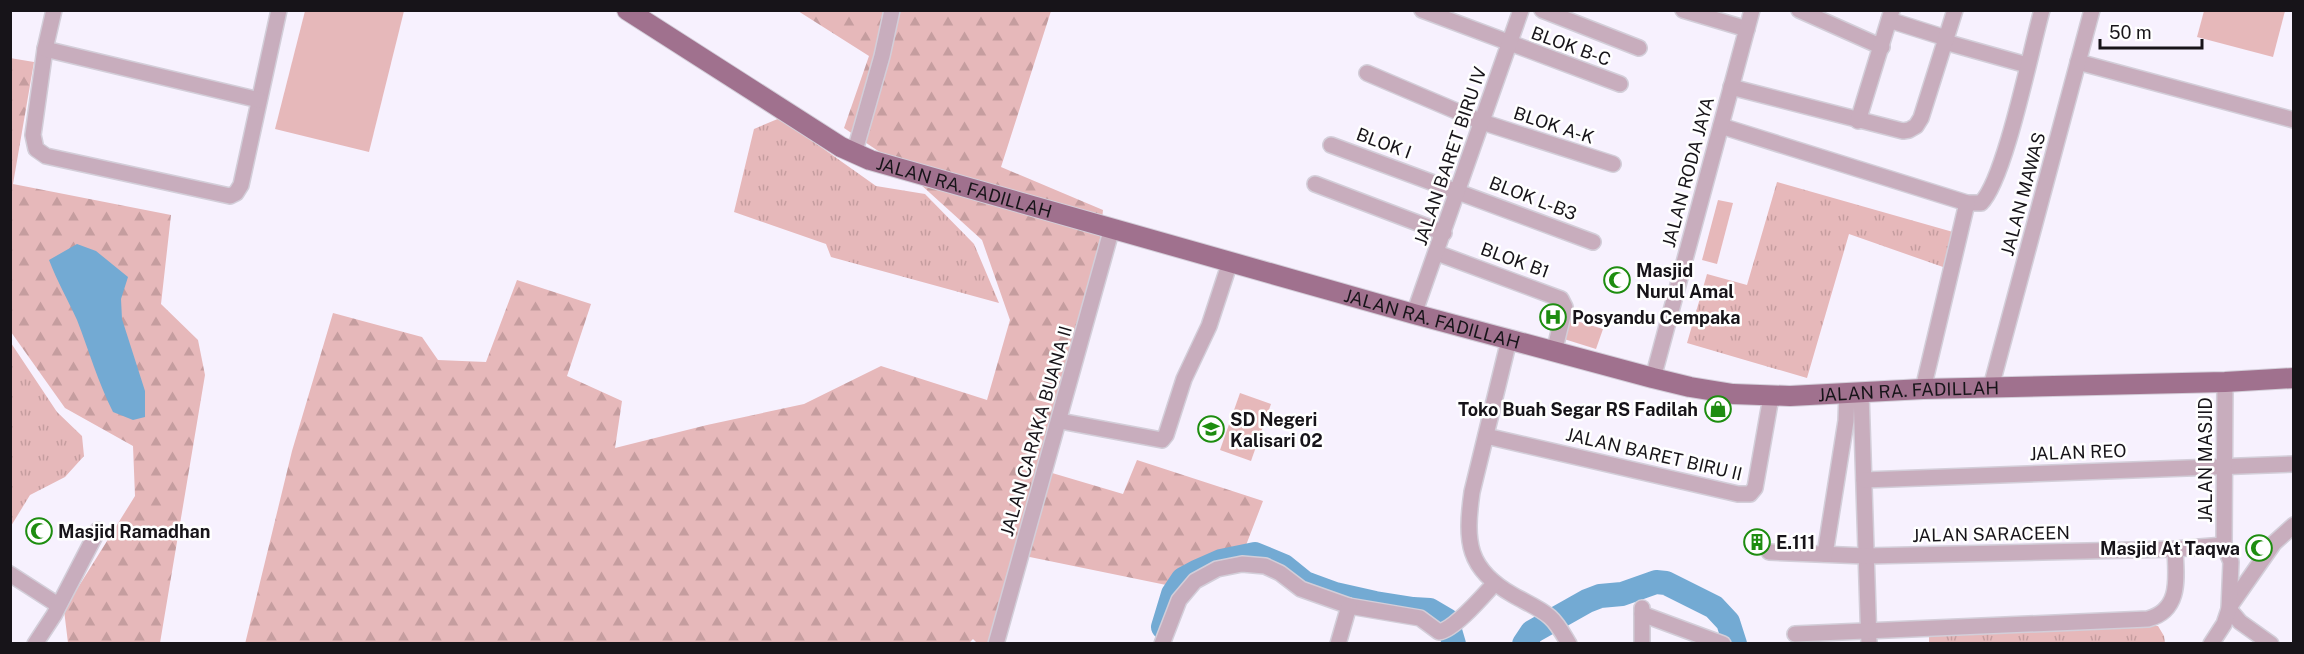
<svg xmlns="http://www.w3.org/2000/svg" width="2304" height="654" font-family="'Public Sans',sans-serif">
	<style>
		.grass { fill: url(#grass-tufts) }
		.forest { fill: url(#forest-firs) }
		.garden { fill: #e6b8ba }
		.water { fill: #73aad3 }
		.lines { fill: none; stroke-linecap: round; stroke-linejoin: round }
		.river { stroke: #73aad3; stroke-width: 24 }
		.minor-casing { stroke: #d3ced9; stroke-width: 18 }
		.major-casing { stroke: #d3ced9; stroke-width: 22 }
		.minor { stroke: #c8adbd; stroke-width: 15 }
		.major { stroke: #a0718e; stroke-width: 20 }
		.labels { text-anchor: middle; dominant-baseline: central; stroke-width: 5; stroke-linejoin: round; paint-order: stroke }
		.street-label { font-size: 18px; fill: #171419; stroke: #fff }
		.poi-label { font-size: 18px; font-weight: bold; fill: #171419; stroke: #fff; text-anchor: start }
	</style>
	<defs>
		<pattern id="grass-tufts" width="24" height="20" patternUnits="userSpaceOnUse" patternTransform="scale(1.5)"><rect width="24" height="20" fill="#e6b8ba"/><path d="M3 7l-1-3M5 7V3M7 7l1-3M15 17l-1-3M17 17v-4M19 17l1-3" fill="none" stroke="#c59d9f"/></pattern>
		<pattern id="forest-firs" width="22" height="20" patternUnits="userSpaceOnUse" patternTransform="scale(1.5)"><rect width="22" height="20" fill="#e6b8ba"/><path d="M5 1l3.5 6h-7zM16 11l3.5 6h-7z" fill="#c59d9f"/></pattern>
	</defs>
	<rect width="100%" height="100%" fill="#f7f1fe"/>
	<g class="grass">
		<polygon points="780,118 876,186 925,194 974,244 999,303 831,257 826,244 734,212 754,129"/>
		<polygon points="1777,182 1953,232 1943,267 1849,234 1807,378 1687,343 1707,274 1747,285"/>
		<polygon points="11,343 57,412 82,436 84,456 65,477 30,495 11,526"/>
		<polygon points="2109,623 2158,626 2164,636 2165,643 1929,644 1929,633 2057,631"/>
	</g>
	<g class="forest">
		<polygon points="798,11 1051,11 1001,167 1103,210 1093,304 1042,470 1123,494 1137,460 1263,501 1243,553 1198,567 1176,587 1020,555 990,643 977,643 973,639 968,644 245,644 292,451 333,313 422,337 438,360 486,362 517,280 591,304 567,376 622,401 615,448 707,425 804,404 881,366 987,400 1010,320 982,240 899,165 844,128 869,56"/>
		<polygon points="10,58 34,62 13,184 171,215 161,304 198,340 205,375 160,643 68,643 64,610 135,496 133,446 65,408 11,332"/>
	</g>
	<g class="garden">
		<polygon points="305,11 404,11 369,152 275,129"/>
		<polygon points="2204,11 2285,11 2273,57 2197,37"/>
		<polygon points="1718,200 1733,203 1717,264 1702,260"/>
		<polygon points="1570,319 1603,329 1596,349 1564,339"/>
		<polygon points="1240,393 1271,404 1251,461 1220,450"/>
	</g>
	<path class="water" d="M77 244 96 251 128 277 121 299 122 319 145 391V417L133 420 113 412C98 382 89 351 77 320 68 300 57 281 49 260Z"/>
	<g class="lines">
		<g class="river">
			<polyline points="1163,627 1173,594 1183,579 1196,572 1221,561 1255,554 1284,566 1305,583 1335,594 1375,603 1413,609 1430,610 1447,620 1454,644"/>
			<polyline points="1524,644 1532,632 1587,601 1600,596 1622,594 1656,582 1666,583 1714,607 1728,622 1735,644"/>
		</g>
		<g class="minor-casing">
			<g id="minor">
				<polyline points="54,10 45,49 33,135 36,149 46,156 230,196 236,193 241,185 279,10"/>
				<polyline points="1422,10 1620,84"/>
				<polyline points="1542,10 1639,48"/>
				<polyline points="1683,10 1747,29"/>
				<polyline points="1799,10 1882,47"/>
				<polyline points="1889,20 1946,38"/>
				<polyline points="1945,42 2027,65"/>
				<polyline points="45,49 259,100"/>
				<polyline points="2078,62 2294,120"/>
				<polyline points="1367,73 1482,122 1613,164"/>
				<polyline points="1731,87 1903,131 1909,130 1916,126 1921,118 1955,10"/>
				<polyline points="1858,121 1892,10"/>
				<path d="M1721 126 1967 203H1981C2005 180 2031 49 2042 10"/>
				<polyline points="1331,145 1593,242"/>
				<polyline points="854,154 882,56 892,10"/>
				<polyline points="1315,184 1444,233"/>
				<polyline points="1437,253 1561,299 1565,307 1554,352"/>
				<polyline points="1414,314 1521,10"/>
				<path d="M1509 340 1472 492C1465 542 1467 569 1513 595 1525 602 1540 608 1550 617 1558 624 1563 634 1569 644"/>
				<polyline points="1653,378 1752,10"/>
				<polyline points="1991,387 2092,10"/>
				<polyline points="1923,389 1967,203"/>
				<polyline points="1861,393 1869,644"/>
				<polyline points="1060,421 1162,440 1166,435 1184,379 1209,326 1230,262"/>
				<polyline points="1486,436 1738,494 1750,494 1755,488 1771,397"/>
				<polyline points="1864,480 2294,464"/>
				<polyline points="1769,552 1866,556 2175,549 2224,545"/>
				<polyline points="1825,554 1846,421 1847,393"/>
				<polyline points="10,574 58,605"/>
				<polyline points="2230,606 2274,543 2294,525"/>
				<polyline points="2229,609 2240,622 2271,644"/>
				<polyline points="1642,614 1723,644"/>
				<path d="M1795 634 2148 619C2182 610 2176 576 2175 549"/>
				<polyline points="35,644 54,615 98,530"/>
				<polyline points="996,644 1112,228"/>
				<path d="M1162 644 1179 600 1195 581 1217 569 1242 564 1265 566 1280 573 1301 589 1349 606 1420 618 1439 632C1455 629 1482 597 1494 584"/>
				<polyline points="1338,644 1349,606"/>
				<polyline points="1642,644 1642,608"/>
				<polyline points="2211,644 2224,624 2229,609 2231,562 2224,545 2225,382"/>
			</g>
		</g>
		<g class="major-casing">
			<g id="major">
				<path id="s1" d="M627 10 841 147 870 160 1414 314 1653 378 1690 387 1733 394 1790 396 1923 389 2225 382 2294 378"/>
			</g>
		</g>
		<use href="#minor" class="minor"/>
		<use href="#major" class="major"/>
	</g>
	<defs>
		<g id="mosque-ring" transform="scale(1.35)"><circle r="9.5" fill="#fff" stroke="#1e8d10" stroke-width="1.5"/><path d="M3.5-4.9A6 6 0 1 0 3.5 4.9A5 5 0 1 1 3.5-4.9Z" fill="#1e8d10"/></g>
		<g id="hospital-ring" transform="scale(1.35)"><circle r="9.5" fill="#fff" stroke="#1e8d10" stroke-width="1.5"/><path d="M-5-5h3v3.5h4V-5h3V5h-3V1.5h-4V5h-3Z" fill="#1e8d10"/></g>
		<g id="shop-ring" transform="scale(1.35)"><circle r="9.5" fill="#fff" stroke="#1e8d10" stroke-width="1.5"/><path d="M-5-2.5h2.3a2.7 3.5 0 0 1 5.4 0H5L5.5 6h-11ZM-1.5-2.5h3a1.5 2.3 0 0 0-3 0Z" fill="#1e8d10"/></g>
		<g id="school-ring" transform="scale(1.35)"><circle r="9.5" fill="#fff" stroke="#1e8d10" stroke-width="1.5"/><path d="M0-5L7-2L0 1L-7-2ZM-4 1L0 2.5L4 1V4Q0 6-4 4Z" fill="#1e8d10"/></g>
		<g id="building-ring" transform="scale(1.35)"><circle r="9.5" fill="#fff" stroke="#1e8d10" stroke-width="1.5"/><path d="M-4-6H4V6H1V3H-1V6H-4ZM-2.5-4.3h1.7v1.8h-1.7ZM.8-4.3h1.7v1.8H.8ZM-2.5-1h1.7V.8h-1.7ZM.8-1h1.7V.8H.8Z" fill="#1e8d10"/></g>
	</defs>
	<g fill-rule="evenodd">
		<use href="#mosque-ring" x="1617" y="280"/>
		<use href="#hospital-ring" x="1553" y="317"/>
		<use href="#shop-ring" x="1718" y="409"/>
		<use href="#school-ring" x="1211" y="429"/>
		<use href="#mosque-ring" x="39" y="531"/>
		<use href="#building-ring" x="1757" y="542"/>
		<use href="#mosque-ring" x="2259" y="548"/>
	</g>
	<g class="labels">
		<g class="street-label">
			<text transform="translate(1571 46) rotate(20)">BLOK B-C</text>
			<text transform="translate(1554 125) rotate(18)">BLOK A-K</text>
			<text transform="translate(1384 143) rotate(20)">BLOK I</text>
			<text transform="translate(1450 156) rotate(-71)">JALAN BARET BIRU IV</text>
			<text transform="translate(1688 172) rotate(-75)">JALAN RODA JAYA</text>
			<text stroke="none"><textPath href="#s1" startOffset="384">JALAN RA. FADILLAH</textPath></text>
			<text transform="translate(2023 194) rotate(-75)">JALAN MAWAS</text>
			<text transform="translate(1533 198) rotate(21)">BLOK L-B3</text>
			<text transform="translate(1515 260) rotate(20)">BLOK B1</text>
			<text stroke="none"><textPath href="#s1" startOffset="870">JALAN RA. FADILLAH</textPath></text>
			<text stroke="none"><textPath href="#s1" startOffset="1356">JALAN RA. FADILLAH</textPath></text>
			<text transform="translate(1036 431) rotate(-74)">JALAN CARAKA BUANA II</text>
			<text transform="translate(2078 452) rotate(-2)">JALAN REO</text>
			<text transform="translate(1654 454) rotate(13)">JALAN BARET BIRU II</text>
			<text transform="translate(2205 460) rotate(-90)">JALAN MASJID</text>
			<text transform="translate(1991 534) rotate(-1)">JALAN SARACEEN</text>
		</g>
		<g class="poi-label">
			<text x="1636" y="270">Masjid<tspan x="1636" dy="21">Nurul Amal</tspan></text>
			<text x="1572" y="317">Posyandu Cempaka</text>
			<text x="1698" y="409" text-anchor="end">Toko Buah Segar RS Fadilah</text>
			<text x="1230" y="419">SD Negeri<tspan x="1230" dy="21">Kalisari 02</tspan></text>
			<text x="58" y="531">Masjid Ramadhan</text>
			<text x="1776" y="542">E.111</text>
			<text x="2240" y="548" text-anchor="end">Masjid At Taqwa</text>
		</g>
	</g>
	<rect width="2304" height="654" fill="none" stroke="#171419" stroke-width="24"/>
	<path d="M2100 39v9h102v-9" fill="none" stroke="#171419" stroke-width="3"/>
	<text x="2109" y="39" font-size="18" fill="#171419" stroke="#ffffff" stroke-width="4.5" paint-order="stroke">50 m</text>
</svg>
